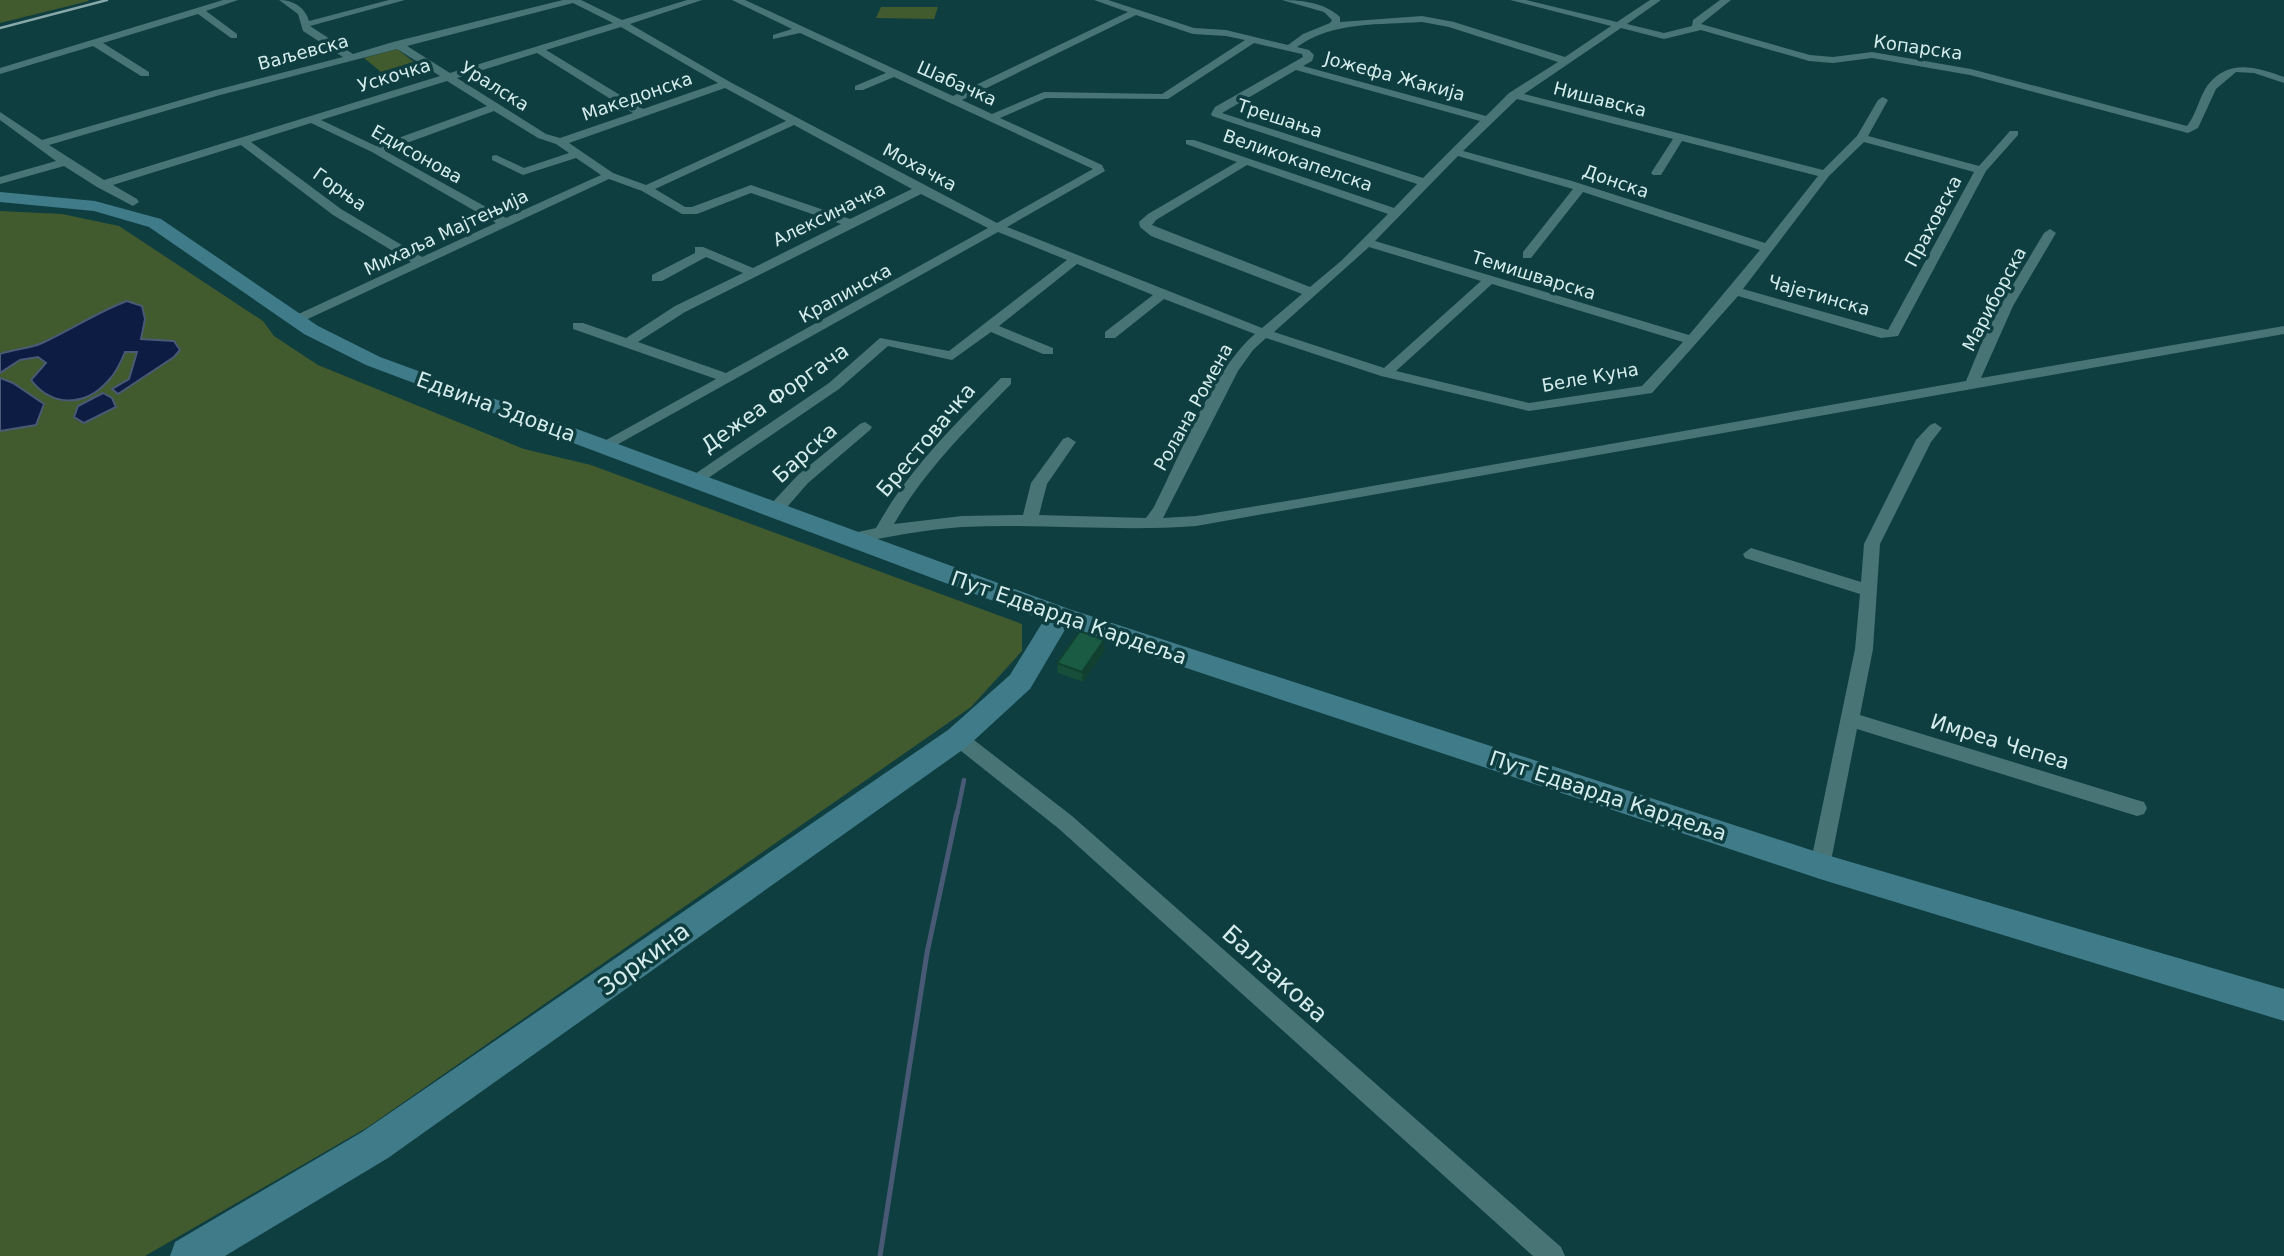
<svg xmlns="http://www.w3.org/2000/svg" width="2284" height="1256" font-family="'DejaVu Sans',sans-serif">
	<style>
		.green { fill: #415a2e }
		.water { fill: #0c1c42; stroke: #485a75; stroke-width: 2 }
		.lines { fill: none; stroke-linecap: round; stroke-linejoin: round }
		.stream-far1 { stroke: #485a75; stroke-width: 4.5 }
		.stream { stroke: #485a75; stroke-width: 5 }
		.street { fill: #487476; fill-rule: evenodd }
		.secondary { fill: #407b89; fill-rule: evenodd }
		.rail { stroke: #88a8a9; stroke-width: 2.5 }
		.wall { fill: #164e3a }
		.shaded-wall { fill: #124030 }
		.building { fill: #1a5b44; stroke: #124030; stroke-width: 2 }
		.labels { text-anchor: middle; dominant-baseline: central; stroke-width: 7; stroke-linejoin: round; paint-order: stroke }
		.far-street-label { font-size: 18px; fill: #d4ecec; stroke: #0f3e40 }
		.street-label { font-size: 21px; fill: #d4ecec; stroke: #0f3e40 }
		.near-street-label { font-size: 24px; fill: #d4ecec; stroke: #0f3e40 }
	</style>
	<rect width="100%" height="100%" fill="#0f3e40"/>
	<g class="green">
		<polygon points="0,0 88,0 89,1 0,23"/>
		<polygon points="881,7 938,7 934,19 876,18"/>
		<polygon points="397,49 414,62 381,72 364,58"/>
		<polygon points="0,211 62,214 119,226 263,321 274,336 318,365 524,449 591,465 1022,624 1022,651 971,707 368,1127 145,1256 0,1256"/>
	</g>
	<g class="water">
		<path d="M127 301 142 306 145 319 141 339 174 341 180 350 174 357 118 394 112 389 129 379 137 352H125C121 362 116 373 108 381 85 407 52 407 31 380L46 363 38 357 20 360 0 373V354C14 349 29 349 42 343 71 330 97 312 127 301Z"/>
		<polygon points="0,378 13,383 44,404 36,425 0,431"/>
		<polygon points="103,393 112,398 116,407 84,423 74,417 78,406"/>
	</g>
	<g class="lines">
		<polyline class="stream-far1" points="957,814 964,780"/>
		<polyline class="stream" points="880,1256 927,953 957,812"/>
		<g class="street">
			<polygon points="223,0 238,0 206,11 237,34 237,38 231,38 198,14 103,43 149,72 149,76 141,76 93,46 0,74 0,68"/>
			<path d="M279 0C293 0 305 7 309 21L389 0H405L310 26 353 54 393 42 563 0H581L622 20 687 0H702L630 24 730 82 997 223 1093 169 894 77 863 90H855V86L886 73 800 33 773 39V35L792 29 732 0H745L953 96 1128 12 1094 0H1108L1194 28 1226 30 1288 45 1303 34 1330 23 1332 20 1324 12 1282 0C1303 0 1325 3 1340 17V22L1422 16 1454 22 1565 57 1611 26 1510 0H1526L1617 22 1650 0H1661L1627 24 1664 33 1692 26 1693 20 1720 0H1731L1701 24 1810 55 1833 57 1872 52 1971 69 2187 126C2196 115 2199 98 2207 86 2228 58 2256 67 2284 77V83L2254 73 2236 72 2216 89 2198 128 2188 133 1970 75 1872 58 1833 63 1809 61 1701 30 1664 39 1621 28 1524 94 1823 170 1857 136 1878 100 1883 97 1888 100 1868 136 1979 166 2010 131H2018V135L1986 171 1898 336 1881 338 1738 296 1652 393 1529 411 1381 376 1266 338 1253 350 1238 371 1163 518 1196 516 1299 499 1966 381 1989 325 2044 233 2050 229 2056 233 2013 306 1981 378 2284 326V334L1196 526C1118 532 1040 523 962 527 924 530 888 536 851 545L843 539 845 535 876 528C908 470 955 424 1001 378H1011V384C969 427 924 471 894 524L962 516 1023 515 1031 483 1063 439 1068 437 1076 442 1047 484 1039 515 1146 518 1154 507C1179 458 1214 368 1255 334L1164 299 1115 338H1105V332L1153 295 1077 264 999 326 1053 348V354H1043L991 332 952 360 888 346 839 389 695 487 689 486 687 482 689 478 829 383 880 338 949 351 1067 260 998 232 604 452 596 447 599 444 716 379 573 329V323H583L626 338 675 306 743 273 706 257 662 281H652V275L695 253V247H703L753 268 841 224 751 193 697 214H682L642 191 609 179 297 324 290 320 292 317 411 262 333 215 241 145 113 185 137 199 139 202 133 206 97 187 64 166 0 184V177L56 161 0 120V112L42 140 212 91 343 57 303 31 298 14ZM573 3 613 23 450 73 407 46ZM1136 15 1193 34 1226 36 1245 40 1162 94 1044 92 992 114 962 100ZM1422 22 1449 27 1558 62 1509 93 1486 116 1303 66 1312 61 1314 55 1309 50 1297 47C1333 21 1380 25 1422 22ZM621 27 718 83 643 109 546 50ZM1254 43 1302 54 1303 57 1215 107 1211 114 1212 116 1417 184 1394 208 1194 140H1186V144L1237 162 1148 214 1139 222 1140 227 1151 236 1302 294 1262 328 1007 227 1105 171 1102 165 1000 118 1046 98 1168 99ZM397 49 440 76 104 180 49 145 220 95ZM537 53 633 113 560 138 546 134 457 78ZM1296 70 1480 121 1423 178 1222 113ZM447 81 487 106 376 146 321 120ZM725 88 786 121 646 185 613 173 569 143ZM1517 99 1673 139 1651 173 1653 175H1661L1682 141 1818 176 1765 243 1572 181 1463 151ZM494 111 538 138 556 144 569 153 524 168 496 155 492 156V160L523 175 576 158 601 175 506 218 385 151ZM311 123 372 152 496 223 422 257 341 209 251 142ZM794 125 912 189 850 219 751 185 692 207H685L655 189ZM1864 142 1974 172 1888 330 1743 289 1829 176ZM1458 156 1573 189 1523 252V258H1531L1583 192 1760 250 1689 335 1375 241ZM1247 165 1388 214 1341 261 1310 287 1152 225 1156 220ZM921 194 988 228 726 373 638 342 685 312ZM1369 247 1481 281 1384 368 1274 332ZM1492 284 1683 342 1642 386 1529 403 1396 371Z"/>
			<polygon points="865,422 872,427 870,430 808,483 780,515 768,515 766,511 768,507 798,475 860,424"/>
			<polygon points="1935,423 1942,428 1931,442 1880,544 1873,649 1860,715 2137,800 2144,802 2147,808 2144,814 2137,816 1857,729 1830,866 1827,872 1820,875 1813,872 1810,866 1855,649 1860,594 1745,558 1743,554 1751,548 1861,582 1864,544 1916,440 1930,425"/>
			<polygon points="958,730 965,733 1072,816 1561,1247 1565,1256 1533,1256 1058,828 951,743 949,738 951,733"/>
		</g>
		<polygon class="secondary" points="0,192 95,201 161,219 318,326 380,357 1069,609 1820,853 2284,989 2284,1021 1820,879 1066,628 1030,689 968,746 388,1158 225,1256 170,1256 175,1242 362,1132 948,730 1010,675 1044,620 366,365 304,334 149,227 94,211 0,202"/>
		<polyline class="rail" points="0,28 107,0"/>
	</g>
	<polygon class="wall" points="1105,650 1083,682 1058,673 1057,663"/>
	<polygon class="shaded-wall" points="1104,640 1105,650 1083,682 1082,672"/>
	<polygon class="building" points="1080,631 1104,640 1082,672 1057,663"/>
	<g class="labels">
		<g class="far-street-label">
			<text transform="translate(1918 47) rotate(8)">Копарска</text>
			<text transform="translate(303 52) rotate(-15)">Ваљевска</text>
			<text transform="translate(394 75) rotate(-17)">Ускочка</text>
			<text transform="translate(1395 76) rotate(15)">Јожефа Жакија</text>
			<text transform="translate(957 83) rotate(24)">Шабачка</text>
			<text transform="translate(495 86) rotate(32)">Уралска</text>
			<text transform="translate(637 96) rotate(-19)">Македонска</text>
			<text transform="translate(1600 99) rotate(14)">Нишавска</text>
			<text transform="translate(1280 118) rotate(18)">Трешања</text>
			<text transform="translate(417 154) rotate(29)">Едисонова</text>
			<text transform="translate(1298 160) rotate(19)">Великокапелска</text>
			<text transform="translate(920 167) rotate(28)">Мохачка</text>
			<text transform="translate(1616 181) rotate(19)">Донска</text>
			<text transform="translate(340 189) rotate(35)">Горња</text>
			<text transform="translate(829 214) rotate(-26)">Алексиначка</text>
			<text transform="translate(1933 221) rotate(-62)">Праховска</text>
			<text transform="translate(446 232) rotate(-25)">Михаља Мајтењија</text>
			<text transform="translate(1534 275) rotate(17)">Темишварска</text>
			<text transform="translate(845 293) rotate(-29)">Крапинска</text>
			<text transform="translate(1819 295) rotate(16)">Чајетинска</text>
			<text transform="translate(1994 299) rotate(-62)">Мариборска</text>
			<text transform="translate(1590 377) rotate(-10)">Беле Куна</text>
			<text transform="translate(1193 407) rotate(-61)">Ролана Ромена</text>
		</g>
		<g class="street-label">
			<text transform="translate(775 398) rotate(-35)">Дежеа Форгача</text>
			<text transform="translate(496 407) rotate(20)">Едвина Здовца</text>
			<text transform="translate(926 440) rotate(-50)">Брестовачка</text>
			<text transform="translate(805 453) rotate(-42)">Барска</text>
			<text transform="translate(1069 618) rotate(19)">Пут Едварда Кардеља</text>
			<text transform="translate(2000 742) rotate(17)">Имреа Чепеа</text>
			<text transform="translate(1608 796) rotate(18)">Пут Едварда Кардеља</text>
		</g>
		<g class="near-street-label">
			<text transform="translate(644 959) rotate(-36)">Зоркина</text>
			<text transform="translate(1275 974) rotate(42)">Балзакова</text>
		</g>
	</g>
</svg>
